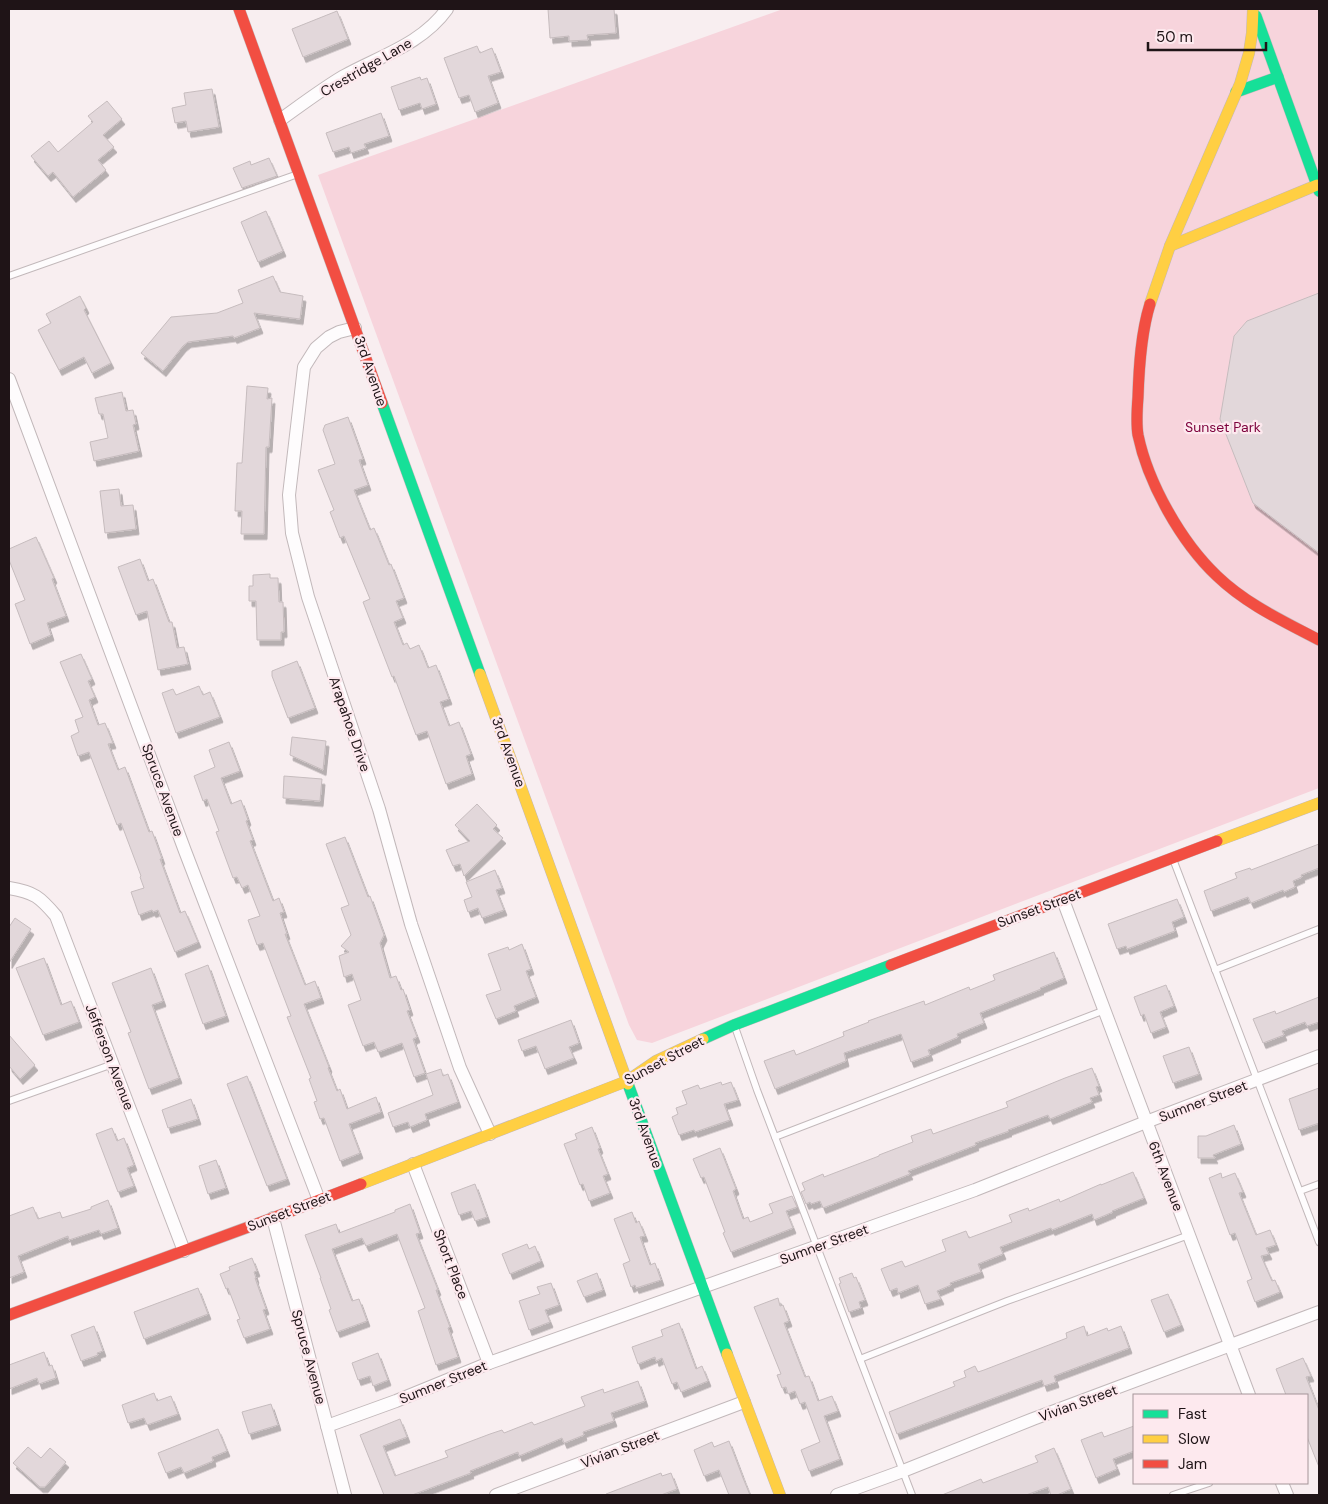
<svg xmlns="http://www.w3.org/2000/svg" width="1328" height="1504" font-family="'DM Sans',sans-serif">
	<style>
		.green { fill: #f7d4dc }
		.building { fill: #e2d7da; stroke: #c6bcbe; filter: url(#shadow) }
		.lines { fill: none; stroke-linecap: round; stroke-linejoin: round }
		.lane-casing { stroke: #c2b8ba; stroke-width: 8 }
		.street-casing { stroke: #c2b8ba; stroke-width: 14 }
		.fast-casing { stroke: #c2b8ba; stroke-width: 12 }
		.slow-casing { stroke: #c2b8ba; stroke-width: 12 }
		.jam-casing { stroke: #c2b8ba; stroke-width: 12 }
		.lane { stroke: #fefcfd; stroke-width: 6 }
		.street { stroke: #fefcfd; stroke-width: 12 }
		.fast { stroke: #16e098; stroke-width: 11 }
		.slow { stroke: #ffcf43; stroke-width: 11 }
		.jam { stroke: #f24e42; stroke-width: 11 }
		.labels { text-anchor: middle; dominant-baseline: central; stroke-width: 4.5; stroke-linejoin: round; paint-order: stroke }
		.street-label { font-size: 14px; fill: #1f1417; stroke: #fde9ee }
		.park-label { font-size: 14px; fill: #7d023d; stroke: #fde9ee }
	</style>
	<defs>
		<filter id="shadow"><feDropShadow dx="3" dy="5.5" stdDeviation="0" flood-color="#0004"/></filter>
	</defs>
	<rect width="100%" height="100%" fill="#f8eef0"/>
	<polygon class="green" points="783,9 1319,9 1319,788 652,1043 637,1040 629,1025 318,175"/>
	<g class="building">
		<polygon points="548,9 614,9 616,33 587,35 588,40 569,41 569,36 550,38"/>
		<polygon points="337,11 348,39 303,57 292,29"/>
		<polygon points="477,46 480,53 492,48 501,72 488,76 498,103 475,112 469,95 459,98 444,58"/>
		<polygon points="420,77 421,80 427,78 436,104 422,109 420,103 399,110 391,87"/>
		<polygon points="212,89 219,127 188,132 186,121 175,123 172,108 186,105 184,93"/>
		<polygon points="107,101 122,119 103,135 114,147 98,160 106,170 73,197 53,172 48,176 31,156 49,141 58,152 93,122 88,116"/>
		<polygon points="381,113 389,136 364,144 366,148 351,153 349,147 333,152 326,133"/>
		<polygon points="269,158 277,176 242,188 233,168 250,161 251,165"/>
		<polygon points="266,211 283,251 258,262 241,222"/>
		<polygon points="273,276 280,292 303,296 300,319 254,313 260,328 234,338 233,336 188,342 183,346 163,371 141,353 171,317 217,313 243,303 238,290"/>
		<polygon points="1319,293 1319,553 1253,503 1220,419 1234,336 1247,321"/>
		<polygon points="80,296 86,308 84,310 111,363 92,373 84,357 59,370 38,330 51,323 46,314"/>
		<polygon points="247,386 268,388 267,399 272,398 269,447 266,447 264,534 241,534 242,511 235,511 237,463 242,463"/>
		<polygon points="122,392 126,411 133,410 136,424 133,425 139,451 94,461 90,442 108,438 103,414 99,414 95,398"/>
		<polygon points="348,417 363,459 359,460 368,485 354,490 370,530 374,528 389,565 391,564 404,598 396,601 403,618 394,622 403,645 407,643 410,649 419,645 428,668 436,665 449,699 440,702 449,726 459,722 471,754 466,756 472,774 446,784 427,731 416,735 394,676 392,677 363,602 370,599 344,536 340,538 330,512 334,510 318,470 335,464 323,430 325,425"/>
		<polygon points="119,489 121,506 133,505 136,529 105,533 100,491"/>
		<polygon points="36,537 54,578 52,579 66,616 47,623 51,635 30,644 15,604 25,600 9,560 9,549"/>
		<polygon points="140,559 148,581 153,579 169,622 172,622 177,648 184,647 188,664 158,670 147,611 136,615 118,567"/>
		<polygon points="270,574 270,578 278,578 279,602 283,602 284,632 281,632 281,640 257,640 256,601 249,601 249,586 253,586 253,575"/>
		<polygon points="81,654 92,679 88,681 95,697 89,700 98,725 105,723 113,743 108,744 118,770 125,767 149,832 152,831 162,859 160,859 180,913 185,911 198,942 175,952 158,910 153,912 152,910 139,915 131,892 144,888 140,877 141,876 121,823 117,825 89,752 78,756 71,736 79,732 75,720 83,717 60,662"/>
		<polygon points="297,661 315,708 288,718 272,676 272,671"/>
		<polygon points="199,686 203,695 210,692 220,717 176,733 162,693 173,689 176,695"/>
		<polygon points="292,737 326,741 323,770 290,755"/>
		<polygon points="229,742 240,771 221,778 231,804 241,800 248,820 246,821 253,840 250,841 273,901 279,898 284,912 280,913 287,934 285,934 305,985 315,981 321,998 304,1004 329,1067 328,1068 337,1091 340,1089 347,1109 376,1097 381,1112 349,1124 360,1153 340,1161 324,1118 320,1119 314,1102 317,1101 309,1079 311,1078 287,1017 291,1016 263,943 257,945 248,920 260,916 248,885 242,888 237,877 233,878 216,832 219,831 207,799 203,801 194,776 215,767 209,750"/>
		<polygon points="284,776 322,779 320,801 283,798"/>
		<polygon points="477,804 497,825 493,829 503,838 464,876 460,864 453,866 446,850 470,841 455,825"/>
		<polygon points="345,837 368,897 370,896 384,935 380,943 390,978 396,976 401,990 403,989 410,1010 407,1011 417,1037 413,1039 425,1073 414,1077 402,1043 378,1052 374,1042 363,1046 348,1005 361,1000 352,974 344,977 339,956 349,952 341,946 351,935 341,908 349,905 326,844"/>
		<polygon points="1319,844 1319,868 1301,875 1302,877 1293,881 1295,887 1284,892 1283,890 1251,903 1248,897 1211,911 1204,891 1237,878 1235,873 1250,868 1251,870"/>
		<polygon points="495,870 502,888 496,890 504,910 482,918 478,908 468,912 464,900 472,897 466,882"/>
		<polygon points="1177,899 1184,917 1172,922 1175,931 1127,949 1126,946 1117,949 1108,924"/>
		<polygon points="15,918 31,929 9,963 9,927"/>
		<polygon points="522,944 531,969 526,971 536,997 514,1006 516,1011 496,1019 486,995 501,990 488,954 508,947 509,950"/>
		<polygon points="1054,952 1064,978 1040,988 1041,989 980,1013 984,1023 957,1034 958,1037 928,1050 930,1055 911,1062 901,1034 844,1053 846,1061 775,1089 764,1061 794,1050 796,1055 844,1036 843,1032 869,1022 868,1021 924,1001 925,1005 969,987 970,990 995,980 993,975"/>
		<polygon points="44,958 61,1005 71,1001 79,1022 43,1035 16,968"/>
		<polygon points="208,965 226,1016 203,1024 185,974"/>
		<polygon points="151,968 163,1001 152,1005 179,1078 149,1089 128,1033 131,1032 112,983"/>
		<polygon points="1166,985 1174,1006 1160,1012 1166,1027 1151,1033 1144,1014 1141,1016 1134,997"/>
		<polygon points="1319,997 1319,1022 1307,1026 1305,1022 1282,1031 1284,1035 1263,1043 1253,1019 1275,1011 1276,1014"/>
		<polygon points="571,1020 579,1043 569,1047 574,1058 545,1069 536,1046 522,1051 518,1040"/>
		<polygon points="9,1035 35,1065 20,1079 9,1066"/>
		<polygon points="1189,1047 1199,1074 1173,1083 1163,1056"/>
		<polygon points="1092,1068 1099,1086 1096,1087 1099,1095 1090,1098 1092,1102 1050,1119 1048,1115 1008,1130 1009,1131 975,1143 976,1145 908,1171 910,1174 823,1208 820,1201 811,1204 810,1202 806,1204 801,1192 805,1190 802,1183 823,1174 824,1177 879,1156 879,1155 913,1142 911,1136 931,1129 933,1134 1008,1107 1006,1102 1065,1078"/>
		<polygon points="441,1069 443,1076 448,1074 458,1102 425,1114 427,1120 410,1127 408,1122 393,1127 388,1113 433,1095 426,1074"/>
		<polygon points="247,1076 287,1179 267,1186 227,1084"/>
		<polygon points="721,1082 722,1085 731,1082 738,1100 724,1104 730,1120 695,1132 694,1130 679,1135 672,1117 678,1114 676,1108 687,1104 682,1091 698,1085 700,1089"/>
		<polygon points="1319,1088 1319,1123 1299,1130 1289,1099"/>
		<polygon points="191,1099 198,1119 168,1128 162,1110"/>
		<polygon points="1234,1125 1241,1144 1213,1155 1215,1158 1198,1158 1198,1136 1206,1136"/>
		<polygon points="592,1127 600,1148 598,1149 608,1174 603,1176 610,1193 589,1201 583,1184 580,1185 564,1144 577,1139 575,1134"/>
		<polygon points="112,1128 117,1141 124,1138 134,1165 127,1168 134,1186 118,1192 96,1134"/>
		<polygon points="720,1148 736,1189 733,1191 743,1219 748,1217 750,1222 773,1213 769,1204 792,1196 797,1207 786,1211 793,1228 731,1252 723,1233 725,1232 704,1177 701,1178 693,1159"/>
		<polygon points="216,1160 226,1188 208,1194 199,1166"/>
		<polygon points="1133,1172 1144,1198 1112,1211 1113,1212 1094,1220 1092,1214 1052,1230 1051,1228 1000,1247 1003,1254 978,1264 981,1272 950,1283 951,1285 937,1291 941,1299 925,1304 918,1285 898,1293 897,1288 890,1291 881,1269 902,1261 905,1267 946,1251 942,1240 966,1231 969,1238 1012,1222 1009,1215 1028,1208 1029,1211 1059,1199 1060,1202 1101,1184 1101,1185"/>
		<polygon points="1221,1173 1222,1178 1235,1173 1243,1192 1239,1193 1256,1235 1270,1230 1276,1245 1266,1248 1269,1254 1261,1256 1272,1281 1275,1280 1280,1292 1255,1302 1247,1281 1252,1279 1235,1233 1230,1235 1209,1178"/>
		<polygon points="475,1184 487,1217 475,1221 471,1211 459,1215 451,1193"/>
		<polygon points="108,1200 118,1228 101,1234 99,1230 69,1240 68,1236 18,1256 24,1272 9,1278 9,1216 33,1207 38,1219 60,1212 62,1218 91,1209 91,1207"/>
		<polygon points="410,1204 420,1233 416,1234 438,1290 436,1290 450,1327 448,1328 458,1357 436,1365 418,1311 425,1308 397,1234 366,1246 362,1238 332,1249 352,1301 359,1299 367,1321 337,1332 329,1310 331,1309 320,1278 321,1278 305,1235 336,1224 339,1233 395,1212 395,1210"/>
		<polygon points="632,1212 636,1223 639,1221 645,1236 640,1237 650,1265 655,1263 661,1280 636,1288 635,1285 631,1287 623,1264 630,1261 614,1219"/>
		<polygon points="527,1244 529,1249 535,1246 541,1261 510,1274 502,1254"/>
		<polygon points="252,1258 257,1271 254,1272 256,1278 255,1278 266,1309 263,1310 270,1329 244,1338 237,1320 240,1319 228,1288 226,1289 220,1274 230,1270 229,1267"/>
		<polygon points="597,1273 603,1290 584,1297 577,1281"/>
		<polygon points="852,1273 854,1278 856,1277 865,1300 859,1302 861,1308 849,1312 839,1284 841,1283 839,1278"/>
		<polygon points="551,1283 559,1305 545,1310 550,1322 529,1330 519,1301 540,1294 537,1287"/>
		<polygon points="198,1288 208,1314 144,1339 134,1312"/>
		<polygon points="1168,1294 1181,1325 1164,1332 1151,1300"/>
		<polygon points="778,1298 780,1306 783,1305 789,1321 784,1323 805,1377 809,1376 818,1401 832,1396 838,1411 824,1416 840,1459 809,1471 801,1450 820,1442 805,1402 800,1404 795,1391 788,1394 786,1387 782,1388 777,1375 781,1374 754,1307"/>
		<polygon points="679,1323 696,1369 702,1366 708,1381 681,1392 677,1382 672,1384 662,1358 656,1361 655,1357 638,1364 632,1347 663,1336 661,1330"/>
		<polygon points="94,1326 103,1351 97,1353 98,1355 81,1361 71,1335"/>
		<polygon points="1084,1326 1087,1336 1107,1328 1108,1331 1121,1326 1129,1348 1054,1376 1056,1382 1044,1386 1042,1380 897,1434 889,1412 955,1386 953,1382 966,1377 964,1371 975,1366 978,1372 984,1370 1067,1338 1066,1333"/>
		<polygon points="44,1352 49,1366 52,1365 56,1378 39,1384 37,1378 9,1389 9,1365"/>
		<polygon points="378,1353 388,1380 373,1386 370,1376 358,1380 352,1363"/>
		<polygon points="1303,1358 1311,1376 1306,1377 1319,1410 1319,1467 1307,1437 1307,1395 1286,1395 1276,1369"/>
		<polygon points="638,1381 645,1401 611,1413 614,1421 583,1432 584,1435 564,1443 562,1438 519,1456 518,1452 470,1471 471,1473 412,1495 384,1495 360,1435 400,1419 407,1437 383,1446 395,1476 448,1457 445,1451 490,1434 502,1430 504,1433 532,1422 534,1425 585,1406 581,1397 603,1389 604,1393"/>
		<polygon points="154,1393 157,1401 171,1396 178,1414 147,1425 144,1418 128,1423 122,1405"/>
		<polygon points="271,1404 278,1425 249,1434 242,1412"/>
		<polygon points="1134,1426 1134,1451 1113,1459 1117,1469 1096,1478 1081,1440 1102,1432 1104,1437"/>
		<polygon points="218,1429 227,1451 212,1457 213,1461 184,1473 181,1467 166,1473 158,1453"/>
		<polygon points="729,1441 743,1478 750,1495 729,1495 719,1470 704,1476 694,1450 712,1442 714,1447"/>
		<polygon points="28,1447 41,1458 50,1448 66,1462 45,1487 40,1487 13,1463"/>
		<polygon points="1054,1448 1071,1489 1057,1495 1051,1495 1048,1487 1026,1495 942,1495 981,1479 983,1483 1038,1462 1035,1456"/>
		<polygon points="661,1473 662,1476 671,1473 677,1489 661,1495 606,1495 606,1494"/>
	</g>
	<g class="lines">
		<g class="lane-casing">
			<g id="lane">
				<polyline points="9,276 298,174"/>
				<polyline points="1173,859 1319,1242"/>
				<polyline points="1215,970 1319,929"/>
				<polyline points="735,1027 757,1090 912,1495"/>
				<polyline points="9,1101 113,1064"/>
				<polyline points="775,1137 1105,1010"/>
				<polyline points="1300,1191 1319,1184"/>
				<polyline points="860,1359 1007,1301 1189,1235"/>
				<polyline points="1173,1495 1209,1483"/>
			</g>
		</g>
		<g class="street-casing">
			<g id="street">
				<path d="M280 120C301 105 322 89 344 76 380 56 422 44 447 9"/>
				<polyline points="355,328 339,332 329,337 316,348 304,367 289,495 292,533 308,597 379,809 411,924 460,1068 490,1134"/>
				<polyline points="9,379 185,851 319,1200"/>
				<path d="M9 888C34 892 40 897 56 916L184 1251"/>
				<polyline points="1063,900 1249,1395"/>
				<polyline points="413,1164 489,1363"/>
				<polyline points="273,1218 345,1495"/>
				<polyline points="327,1426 396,1401 489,1363 975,1190 1146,1122 1319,1056"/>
				<polyline points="1282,1483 1287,1495"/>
				<polyline points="496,1495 744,1402"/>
				<polyline points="837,1495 903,1471 1033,1419 1319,1312"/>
			</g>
		</g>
		<g class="fast-casing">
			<g id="fast">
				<polyline points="1256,16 1319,191"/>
				<polyline points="1236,92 1278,77"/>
				<polyline points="382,403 480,674"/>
				<polyline points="703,1039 734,1025 891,965"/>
				<polyline points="628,1084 727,1354"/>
			</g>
		</g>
		<g class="slow-casing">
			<g id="slow">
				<polyline points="1170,246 1317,185"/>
				<polyline points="1150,304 1170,246 1240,84 1249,53 1252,33 1253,9"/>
				<polyline points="480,674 628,1084"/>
				<polyline points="1217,841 1319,803"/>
				<polyline points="361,1184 627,1081 656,1061 703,1039"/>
				<polyline points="727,1354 780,1495"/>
			</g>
		</g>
		<g class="jam-casing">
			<g id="jam">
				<polyline points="239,9 382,403"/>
				<path d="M1150 304C1141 333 1139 366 1138 397 1137 410 1136 423 1138 435 1148 483 1181 542 1217 576 1246 604 1283 621 1319 640"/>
				<polyline points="891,965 1217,841"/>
				<polyline points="9,1315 273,1218 361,1184"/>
			</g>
		</g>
		<use href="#lane" class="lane"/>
		<use href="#street" class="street"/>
		<use href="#fast" class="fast"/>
		<use href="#slow" class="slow"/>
		<use href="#jam" class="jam"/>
	</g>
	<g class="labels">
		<g class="street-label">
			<text transform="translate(366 67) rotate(-30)">Crestridge Lane</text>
			<text transform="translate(371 371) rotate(71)">3rd Avenue</text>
			<text transform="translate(350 724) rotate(71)">Arapahoe Drive</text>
			<text transform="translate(509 752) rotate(70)">3rd Avenue</text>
			<text transform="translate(163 790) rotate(70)">Spruce Avenue</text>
			<text transform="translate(1039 908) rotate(-20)">Sunset Street</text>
			<text transform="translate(110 1057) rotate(69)">Jefferson Avenue</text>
			<text transform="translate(664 1060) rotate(-28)">Sunset Street</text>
			<text transform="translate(1203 1101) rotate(-21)">Sumner Street</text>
			<text transform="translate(646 1133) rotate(70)">3rd Avenue</text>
			<text transform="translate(1166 1176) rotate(69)">6th Avenue</text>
			<text transform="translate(289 1211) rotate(-21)">Sunset Street</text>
			<text transform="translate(824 1244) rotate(-20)">Sumner Street</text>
			<text transform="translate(451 1264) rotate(69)">Short Place</text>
			<text transform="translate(309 1357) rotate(75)">Spruce Avenue</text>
			<text transform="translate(443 1382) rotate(-22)">Sumner Street</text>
			<text transform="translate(1078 1403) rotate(-20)">Vivian Street</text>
			<text transform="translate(620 1449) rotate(-21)">Vivian Street</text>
		</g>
		<g class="park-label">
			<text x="1223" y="427">Sunset Park</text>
		</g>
	</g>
	<rect width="1328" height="1504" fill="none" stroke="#1f1417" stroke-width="20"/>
	<rect x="1133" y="1394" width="175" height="90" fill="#fde9ee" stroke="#a49498"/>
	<rect x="1143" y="1410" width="25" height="8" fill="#16e098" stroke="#a49498"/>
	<text x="1178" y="1419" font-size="15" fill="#1f1417">Fast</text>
	<rect x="1143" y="1435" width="25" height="8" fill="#ffcf43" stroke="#a49498"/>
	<text x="1178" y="1444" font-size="15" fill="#1f1417">Slow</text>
	<rect x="1143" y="1460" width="25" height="8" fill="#f24e42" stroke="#a49498"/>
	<text x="1178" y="1469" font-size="15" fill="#1f1417">Jam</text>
	<path d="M1148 42v8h118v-8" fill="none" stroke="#1f1417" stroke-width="2.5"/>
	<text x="1156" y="42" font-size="15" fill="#1f1417" stroke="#fde9ee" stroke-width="4" paint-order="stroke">50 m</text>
</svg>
